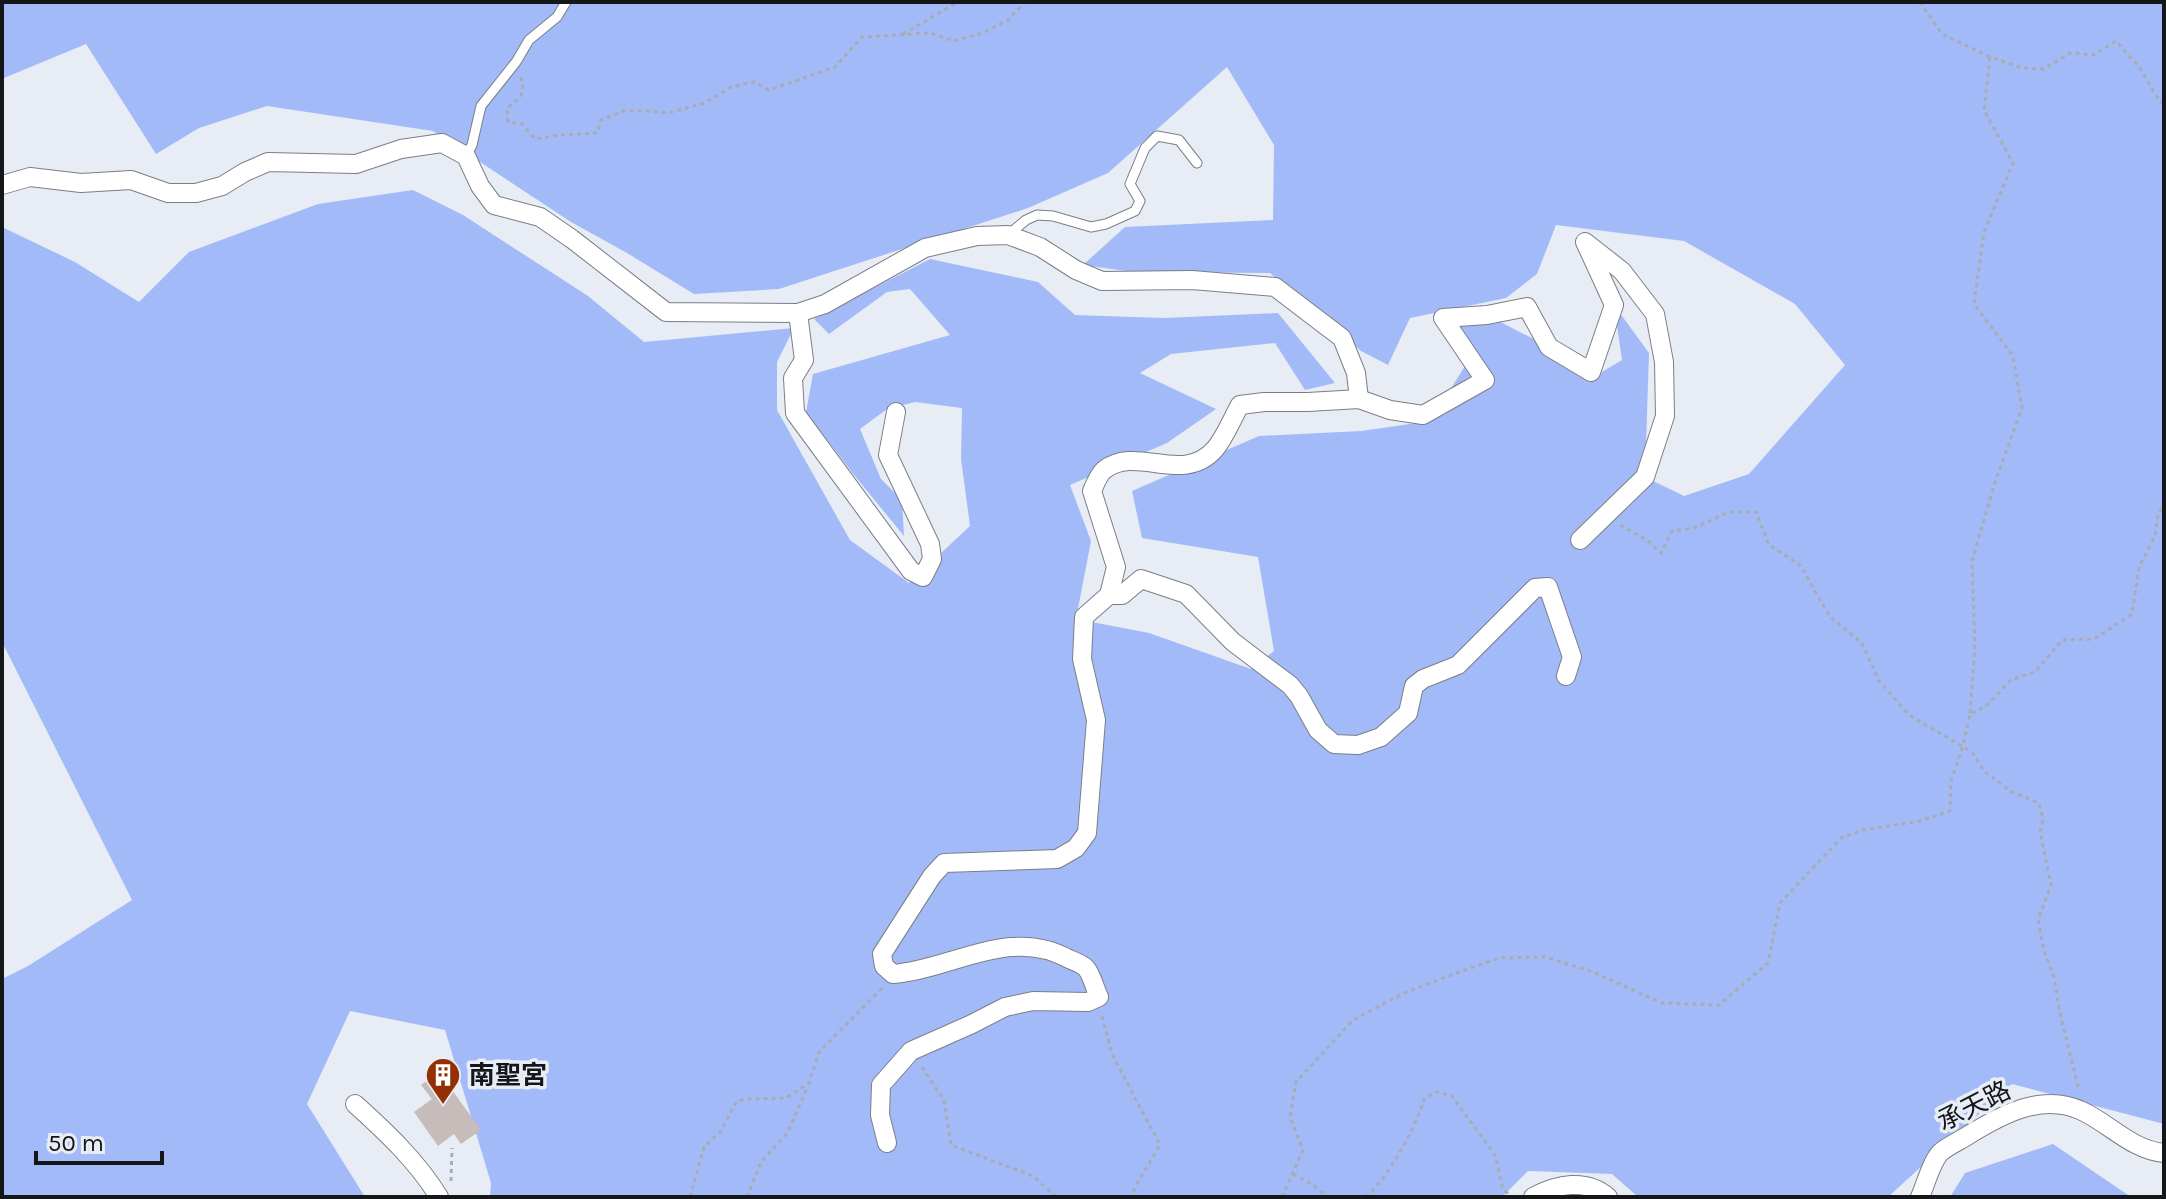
<svg xmlns="http://www.w3.org/2000/svg" width="2166" height="1199" font-family="Karla,'Noto Sans TC',sans-serif">
	<style>
		.forest { fill: #a2bbf8 }
		.building { fill: #c6bcb9 }
		.lines { fill: none; stroke-linecap: round; stroke-linejoin: round }
		.lane-casing { stroke: #7b7e86; stroke-width: 11 }
		.street-casing { stroke: #7b7e86; stroke-width: 20 }
		.path { stroke: #a8abb2; stroke-width: 3; stroke-dasharray: 4 4; stroke-linecap: butt }
		.lane { stroke: #fff; stroke-width: 9 }
		.street { stroke: #fff; stroke-width: 18 }
		.labels { text-anchor: middle; dominant-baseline: central; stroke-width: 7; stroke-linejoin: round; paint-order: stroke }
		.poi-label { font-size: 26px; font-weight: bold; fill: #151619; stroke: #e8ecf5; text-anchor: start }
		.street-label { font-size: 26px; fill: #151619; stroke: #e8ecf5 }
	</style>
	<rect width="100%" height="100%" fill="#e8ecf5"/>
	<g class="forest">
		<polygon points="2,2 2164,2 2164,1124 2012,1084 1888,1197 1638,1197 1612,1174 1528,1171 1502,1197 490,1197 491,1183 445,1030 350,1011 307,1104 365,1197 2,1197 2,979 28,966 132,900 2,642 2,227 75,262 139,302 189,252 318,204 413,190 463,215 588,296 644,342 794,328 777,362 777,410 850,540 909,583 970,526 961,459 962,408 915,402 887,409 860,429 881,479 902,500 904,536 854,475 806,412 813,374 950,335 910,289 887,292 829,334 814,319 930,259 1038,282 1075,315 1164,318 1278,313 1335,383 1305,390 1275,343 1171,354 1140,373 1216,409 1167,443 1070,485 1091,541 1076,619 1149,633 1251,669 1274,651 1258,557 1142,538 1132,491 1259,436 1361,431 1431,421 1468,361 1443,318 1487,315 1549,347 1595,376 1622,360 1614,305 1649,353 1645,477 1684,496 1749,474 1845,365 1795,304 1684,241 1556,225 1537,274 1506,298 1410,318 1388,365 1361,351 1270,273 1133,272 1083,265 1125,227 1273,220 1274,145 1227,67 1108,173 1028,208 779,289 694,294 627,253 571,222 433,131 267,106 199,128 156,154 86,44 4,78 2,84"/>
		<polygon points="2053,1144 2131,1197 1950,1197 1965,1173"/>
	</g>
	<polygon class="building" points="432,1077 445,1095 452,1090 481,1130 461,1144 454,1134 438,1146 414,1112 432,1099 421,1085"/>
	<g class="lines">
		<g class="lane-casing">
			<g id="lane">
				<polyline points="466,156 472,145 481,106 516,62 529,40 557,17 566,2"/>
				<polyline points="1008,235 1026,220 1037,215 1053,216 1091,227 1106,224 1135,211 1140,201 1130,184 1145,148 1157,136 1179,140 1197,163"/>
			</g>
		</g>
		<g class="street-casing">
			<g id="street">
				<polyline points="2,185 30,177 81,183 131,180 168,193 196,193 222,186 245,172 268,162 356,164 401,149 442,143 466,156 480,186 494,205 540,217 572,239 666,312 798,313 825,304 925,248 977,236 1008,235 1040,247 1076,270 1102,281 1192,280 1275,287 1342,338 1356,373 1359,399"/>
				<polyline points="798,313 804,360 793,378 795,413 911,571 923,577 932,559 930,544 888,455 896,412"/>
				<polyline points="1109,595 1122,595 1141,579 1186,594 1233,642 1290,685 1299,696 1318,730 1334,744 1358,745 1381,737 1408,713 1414,686 1423,679 1458,665 1535,588 1548,587 1572,657 1566,676"/>
				<path d="M355 1104C386 1132 417 1161 439 1197"/>
				<path d="M887 1143 880 1115 881 1085 911 1051 972 1024 1005 1007 1033 1001 1088 1002 1099 997C1095 989 1092 975 1086 968 1082 964 1074 961 1069 959 1010 926 953 969 893 974L884 966 882 954 932 876 944 863 1057 859 1076 848 1087 833 1096 720 1082 659 1084 617 1109 595 1116 567 1092 491C1095 484 1099 474 1104 470 1137 444 1182 486 1215 449 1225 437 1232 419 1240 405L1264 402H1308L1359 399 1390 410 1423 415 1485 380 1443 318 1487 315 1527 307 1549 347 1591 372 1614 305 1585 242 1622 271 1655 314 1664 362 1665 416 1645 477 1580 540"/>
				<path d="M1533 1197C1557 1184 1586 1178 1608 1197"/>
				<path d="M1920 1197C1925 1186 1932 1160 1941 1152 1948 1146 1959 1141 1967 1136 2001 1115 2042 1092 2082 1111 2110 1124 2132 1150 2164 1153"/>
			</g>
		</g>
		<g class="path">
			<polyline points="1920,2 1942,34 1990,57 2023,68 2044,69 2070,53 2094,55 2116,41 2139,67 2160,102 2164,102"/>
			<polyline points="903,34 958,2"/>
			<path d="M521 77C526 95 520 98 507 108L508 122 522 124 535 139 560 135 597 133 601 120 623 111H650L668 113 705 103 731 87 754 82 769 90 835 67 862 37 930 33 954 41 985 32 1008 20 1025 2"/>
			<polyline points="1620,525 1647,540 1661,553 1672,531 1694,528 1729,512 1756,512 1769,545 1800,565 1830,617 1862,643 1879,681 1909,715 1972,752 1984,771 2012,792 2039,803 2043,819 2040,832 2051,885 2038,920 2044,951 2054,977 2060,1013 2079,1091"/>
			<polyline points="1970,713 1975,647 1972,561 1995,482 2022,408 2013,356 1974,304 1984,232 2013,163 1984,110 1990,57"/>
			<polyline points="1102,1016 1112,1054 1160,1145 1134,1189 1136,1197"/>
			<polyline points="922,1067 944,1100 951,1145 1033,1176 1056,1197"/>
			<polyline points="1293,1174 1313,1185 1328,1197"/>
			<polyline points="451,1181 452,1148"/>
			<polyline points="690,1197 704,1147 720,1132 737,1101 748,1099 786,1098 809,1083 819,1052 882,988"/>
			<polyline points="747,1197 761,1162 788,1132 808,1086"/>
			<polyline points="1282,1197 1303,1150 1290,1117 1296,1082 1353,1020 1404,993 1454,974 1499,958 1545,957 1593,972 1662,1003 1719,1005 1768,963 1780,903 1841,838 1863,830 1920,821 1950,811 1951,781 1963,746 1970,714 1986,706 2011,680 2035,672 2062,640 2094,639 2132,614 2139,567 2155,536 2158,514 2164,504"/>
			<path d="M1366 1197C1388 1177 1416 1128 1424 1099L1436 1092 1451 1095 1495 1155 1503 1189 1512 1197"/>
		</g>
		<use href="#lane" class="lane"/>
		<use href="#street" class="street"/>
	</g>
	<defs>
		<g id="building-pin" transform="scale(1.8)"><path d="M0 17L-7.5 6A9.5 9.5 0 1 1 7.5 6Z" fill="#942e04" stroke="#e8ecf5"/><path d="M-4-6H4V6H1V3H-1V6H-4ZM-2.5-4.3h1.7v1.8h-1.7ZM.8-4.3h1.7v1.8H.8ZM-2.5-1h1.7V.8h-1.7ZM.8-1h1.7V.8H.8Z" fill="#fff"/></g>
	</defs>
	<g fill-rule="evenodd">
		<use href="#building-pin" x="443" y="1075"/>
	</g>
	<g class="labels">
		<g class="poi-label">
			<text x="469" y="1075">南聖宮</text>
		</g>
		<g class="street-label">
			<text transform="translate(1974 1106) rotate(-27)">承天路</text>
		</g>
	</g>
	<rect width="2166" height="1199" fill="none" stroke="#151619" stroke-width="8"/>
	<path d="M36 1151v12h126v-12" fill="none" stroke="#151619" stroke-width="4"/>
	<text x="48" y="1151" font-size="24" fill="#151619" stroke="#e8ecf5" stroke-width="6" paint-order="stroke">50 m</text>
</svg>
